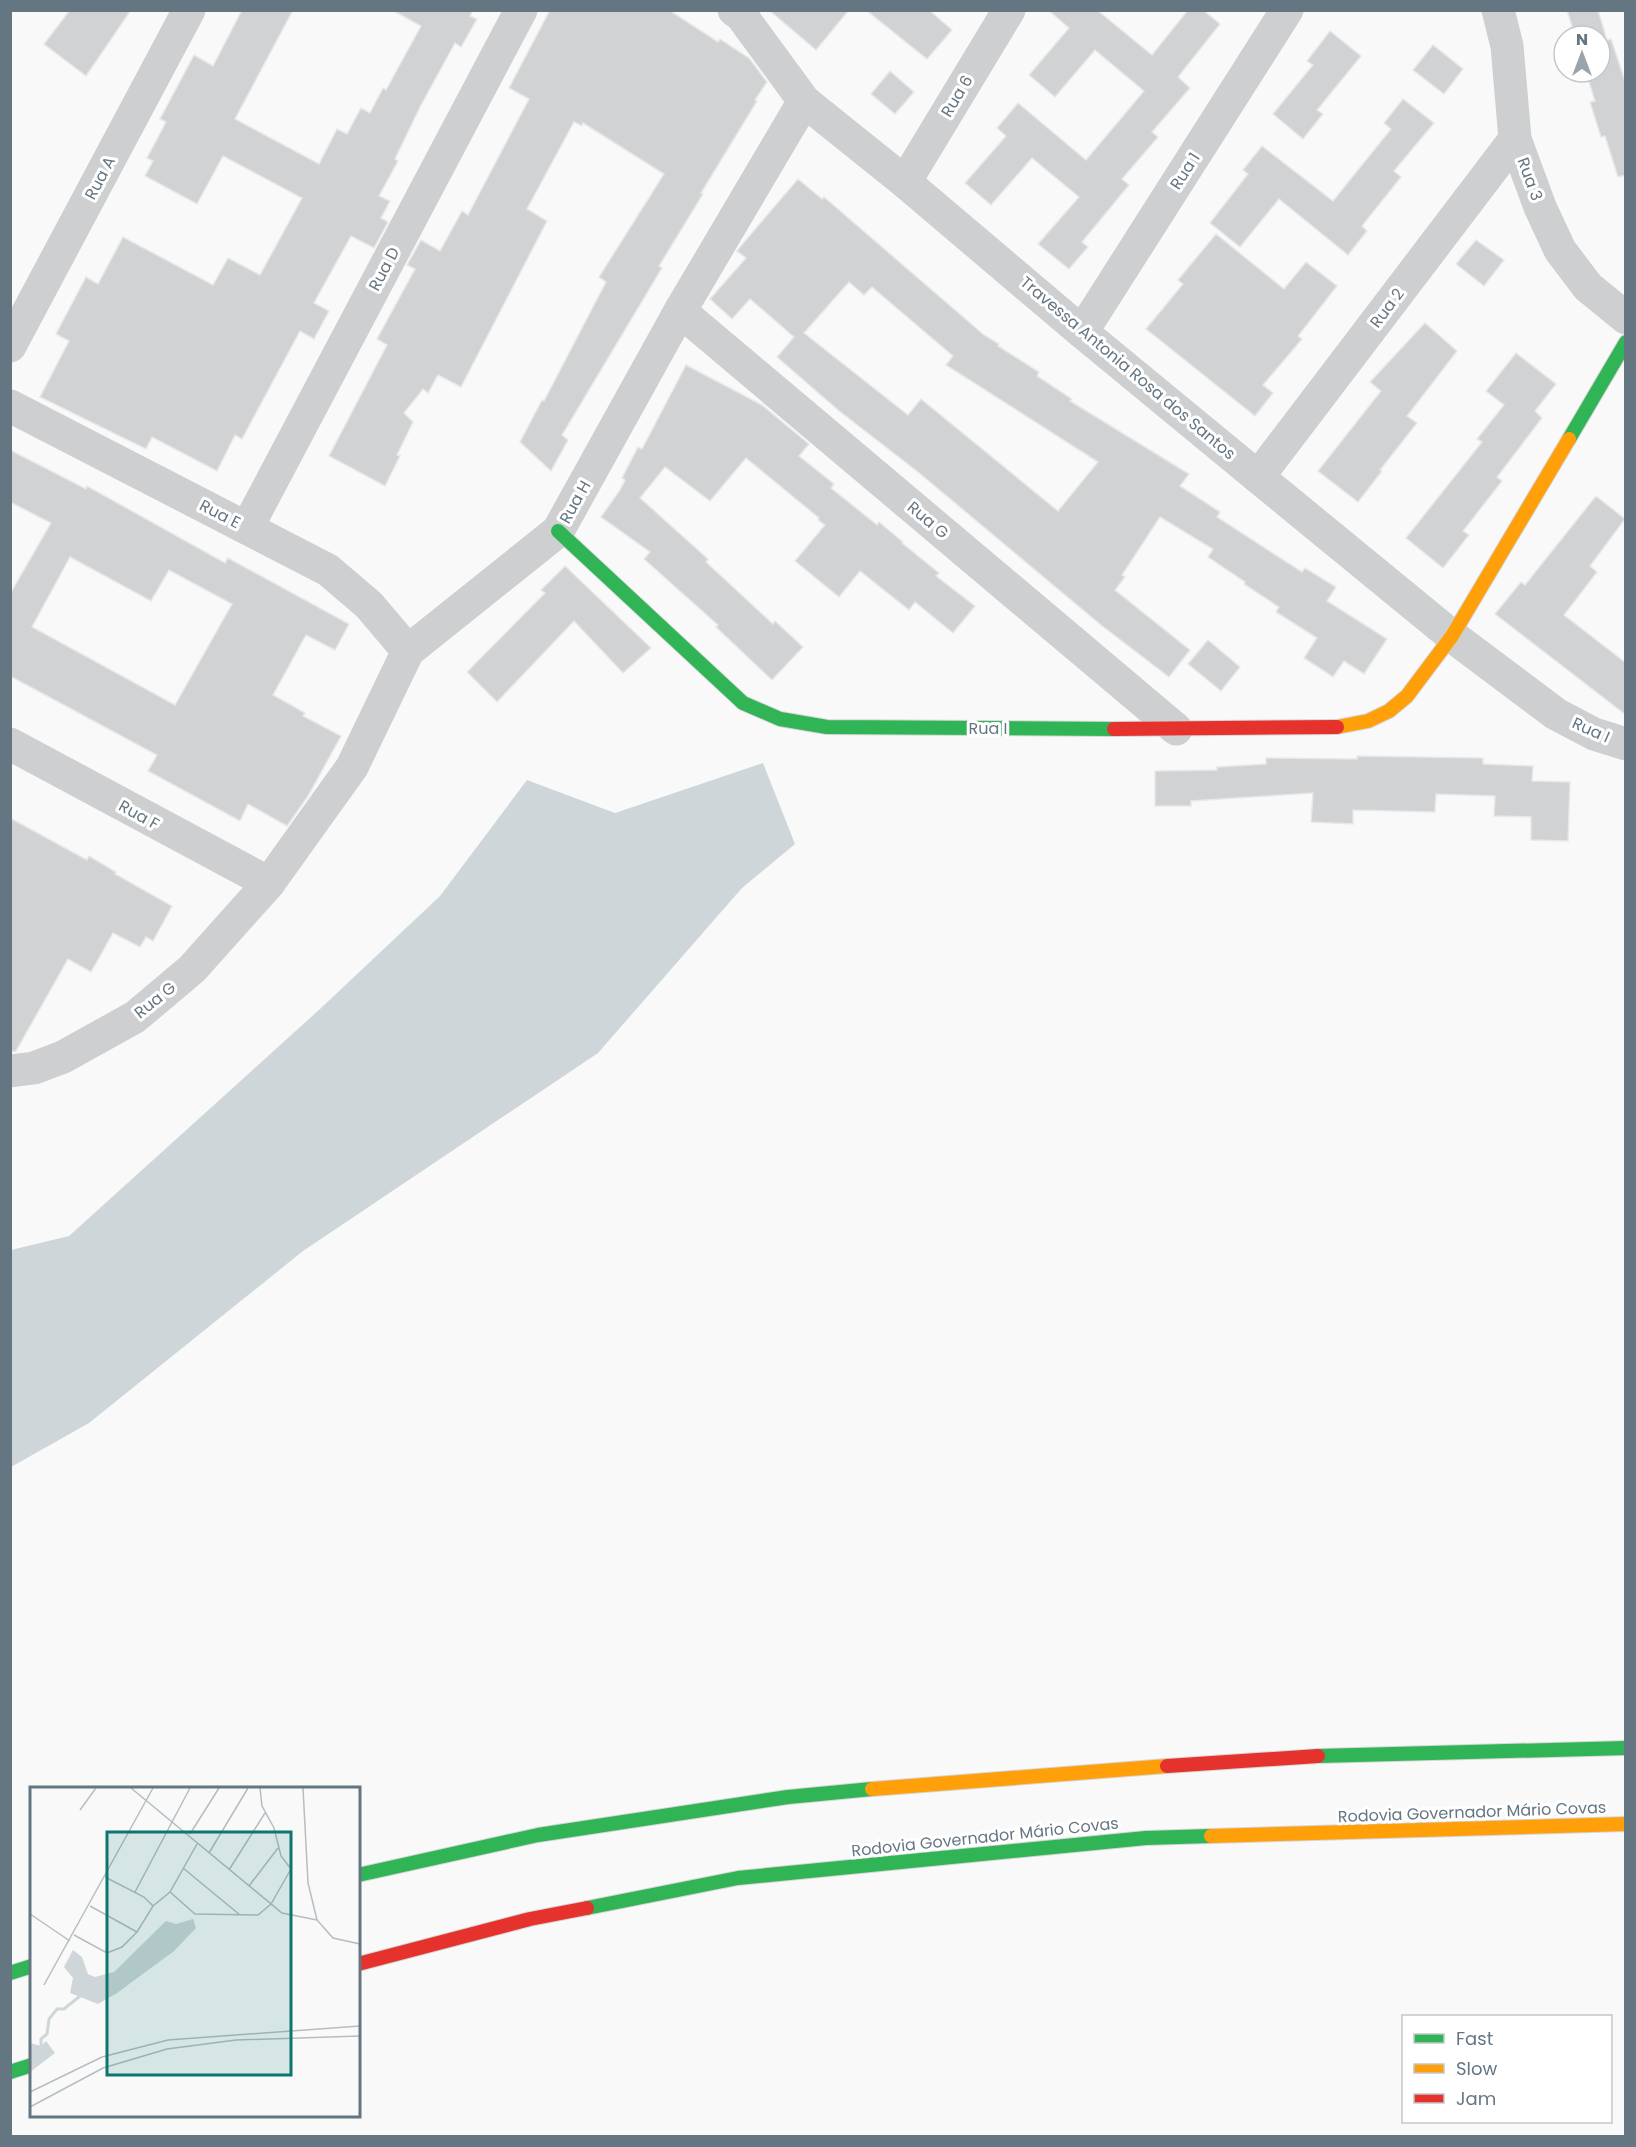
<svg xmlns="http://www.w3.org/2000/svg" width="1636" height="2147" font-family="Poppins,sans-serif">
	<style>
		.water { fill: #ced6d9 }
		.building { fill: #d0d2d3; stroke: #e8e8e8; stroke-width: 1.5; fill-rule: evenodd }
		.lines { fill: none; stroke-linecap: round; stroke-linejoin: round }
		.fast-casing { stroke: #d5d6d7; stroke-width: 16 }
		.slow-casing { stroke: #d5d6d7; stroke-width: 16 }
		.jam-casing { stroke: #d5d6d7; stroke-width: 16 }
		.street { stroke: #cecfd0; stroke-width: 33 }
		.fast { stroke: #30b455; stroke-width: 14 }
		.slow { stroke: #ff9f0a; stroke-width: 14 }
		.jam { stroke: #e5322d; stroke-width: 14 }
		.labels { text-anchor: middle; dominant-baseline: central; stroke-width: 6; stroke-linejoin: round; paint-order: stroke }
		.street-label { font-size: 16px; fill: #657683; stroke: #fff }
		.inset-river { fill: none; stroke: #ced6d9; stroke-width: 3 }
		.inset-road { fill: none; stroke: #b5bdc3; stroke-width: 1.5 }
		.view { fill: #0f766e; fill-opacity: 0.15; stroke: #0f766e; stroke-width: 3 }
		.inset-edge { fill: none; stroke: #657683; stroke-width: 3 }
	</style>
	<rect width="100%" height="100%" fill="#f9f9f9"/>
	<polygon class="water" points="763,763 795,844 742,888 598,1053 303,1251 89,1423 11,1467 11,1250 69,1236 320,1009 440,896 527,780 615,813"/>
	<g class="building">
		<polygon points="70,10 131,10 86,76 44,44"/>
		<polygon points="242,10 293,10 235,119 319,164 337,129 347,134 361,108 370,113 383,88 386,90 421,26 392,10 473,10 470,16 477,19 461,47 455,43 420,107 395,159 398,161 379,196 390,201 381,218 388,222 374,248 351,236 314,303 329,311 314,339 300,331 242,439 235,435 217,471 152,437 146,449 40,397 69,341 56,334 86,277 98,284 123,237 213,285 228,258 260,275 302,198 223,156 197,204 145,176 153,161 147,158 166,122 160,119 194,55 213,66"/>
		<polygon points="550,10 669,10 718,42 720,39 749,58 767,82 755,100 757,101 701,193 703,194 659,266 662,268 562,435 568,440 551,471 520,442 542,400 544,401 606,282 599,277 664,174 583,123 582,126 574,122 527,209 547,221 461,387 438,375 428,393 423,389 404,413 413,422 397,455 400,456 385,486 329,456 387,345 377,339 415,269 407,265 421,240 440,251 462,211 468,215 529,99 509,88"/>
		<polygon points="769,10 849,10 816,50"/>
		<polygon points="866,10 929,10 952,30 927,59"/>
		<polygon points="1048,10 1097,10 1152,55 1188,10 1203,10 1220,24 1178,77 1190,88 1152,132 1158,137 1122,179 1129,185 1082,242 1088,247 1069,269 1038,244 1079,197 1032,158 991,205 965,183 1006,136 997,128 1018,103 1086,160 1144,91 1095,50 1055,97 1029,75 1069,28"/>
		<polygon points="1567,10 1598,10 1607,40 1611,39 1626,84 1626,175 1618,177 1605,136 1601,137 1590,102 1595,101 1586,72 1600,72 1600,36 1575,36"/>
		<polygon points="1330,31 1361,56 1317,110 1323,114 1303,139 1273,114 1313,65 1307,61"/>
		<polygon points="1433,45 1463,69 1444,94 1413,70"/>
		<polygon points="890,71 914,92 895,114 871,94"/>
		<polygon points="1403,99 1434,123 1394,171 1401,177 1362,226 1367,231 1348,255 1279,199 1240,247 1210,223 1248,174 1243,170 1262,146 1333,201 1391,129 1384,123"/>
		<path d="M798 179 822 199 824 197 984 335 999 344 998 346 1039 372 1037 376 1072 399 1070 401 1189 474 1180 486 1220 512 1217 517 1302 572 1305 568 1336 587 1327 601 1387 639 1364 674 1344 661 1333 677 1304 658 1317 638 1276 612 1279 607 1244 584 1245 582 1208 557 1213 549 1160 517 1122 575 1125 577 1115 590 1190 650 1169 677 1101 625 918 472 838 410 777 357 794 337 750 299 732 319 710 299 746 258 737 251 740 247ZM849 282 864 295 872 287 953 356 946 365 1098 462 1058 511 921 399 908 415 804 333Z"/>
		<polygon points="1216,234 1284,289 1306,262 1337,286 1298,336 1302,339 1263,385 1273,393 1255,416 1146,329 1183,284 1178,280"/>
		<polygon points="1476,240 1504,260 1484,286 1456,264"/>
		<polygon points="1425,323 1457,351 1407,416 1417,423 1380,470 1382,471 1358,502 1318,471 1381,391 1370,382"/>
		<polygon points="1516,353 1556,384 1535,411 1542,418 1497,477 1502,481 1463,531 1469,535 1443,568 1406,538 1482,442 1477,439 1504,405 1486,391"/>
		<polygon points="686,365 762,405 809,444 799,456 834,484 831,488 877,525 879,522 903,542 902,543 939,573 936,576 975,606 953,633 915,602 909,610 860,571 839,597 795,561 825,525 818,520 819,518 746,458 710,501 665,467 640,498 708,559 706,562 773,624 775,621 803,647 772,680 716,627 718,625 644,559 650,552 601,517 620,490 625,480 622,478 638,447 642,449"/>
		<path d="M10 450 86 489 87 486 225 563 228 558 349 624 335 650 306 635 273 695 305 713 303 716 341 736 308 796 287 826 248 804 240 821 148 771 157 755 10 676V594L51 523 10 502ZM70 557 151 601 169 570 232 604 175 705 32 627Z"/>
		<polygon points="1596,496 1625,519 1590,566 1597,572 1564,615 1626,663 1626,715 1495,614 1521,582 1525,585"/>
		<polygon points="565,566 651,648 623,673 574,621 497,702 467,672 545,593 541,590"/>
		<polygon points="1208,640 1240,667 1221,691 1188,664"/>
		<polygon points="1357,756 1483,758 1483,764 1533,766 1532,781 1570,782 1568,841 1531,840 1531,817 1494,816 1495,796 1436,794 1435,812 1353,810 1353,824 1311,822 1313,793 1191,801 1191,806 1155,806 1155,771 1217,770 1217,767 1266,764 1266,758 1357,759"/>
		<polygon points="10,818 87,860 89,856 116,872 115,874 172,906 153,941 146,937 140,947 113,933 91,972 68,959 16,1051 10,1052"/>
	</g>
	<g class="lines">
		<g class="fast-casing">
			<g id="fast">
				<polyline points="1569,439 1626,342"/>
				<polyline points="558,531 743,703 780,719 827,727 1114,729"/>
				<polyline points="1318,1756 1626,1748"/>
				<polyline points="358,1875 538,1835 788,1797 872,1789"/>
				<polyline points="587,1908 738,1878 1146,1838 1211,1836"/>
				<polyline points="10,1973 32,1966"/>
				<polyline points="10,2072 32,2065"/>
			</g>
		</g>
		<g class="slow-casing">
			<g id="slow">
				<polyline points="1337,727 1368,721 1389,711 1407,696 1452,636 1569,439"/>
				<polyline points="872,1789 1167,1766"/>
				<polyline points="1211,1836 1626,1824"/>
			</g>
		</g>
		<g class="jam-casing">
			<g id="jam">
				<polyline points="1114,729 1337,727"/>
				<polyline points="1167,1766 1318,1756"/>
				<polyline points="358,1964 530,1919 587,1908"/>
			</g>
		</g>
		<g class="street">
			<polyline points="734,10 741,15 804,101 905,182 1082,332 1258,477 1452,636 1556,714 1594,734 1626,744"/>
			<polyline points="1498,10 1507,46 1515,139 1540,207 1560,250 1588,287 1626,318"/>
			<polyline points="905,182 1009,10"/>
			<polyline points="680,311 1176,729"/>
			<polyline points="1082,332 1287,10"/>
			<polyline points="10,346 189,10"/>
			<polyline points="10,406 328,570 369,605 408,651"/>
			<polyline points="1258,477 1515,139"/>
			<polyline points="247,528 521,10"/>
			<polyline points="10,744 269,883"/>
			<polyline points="10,1071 34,1068 63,1057 135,1017 192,969 269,883 352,767 408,651 558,531 680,311 804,101"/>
		</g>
		<use href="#fast" class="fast"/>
		<use href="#slow" class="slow"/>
		<use href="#jam" class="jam"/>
	</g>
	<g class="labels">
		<g class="street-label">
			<text transform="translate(957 96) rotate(-59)">Rua 6</text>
			<text transform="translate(1185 171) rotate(-57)">Rua 1</text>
			<text transform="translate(100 178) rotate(-62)">Rua A</text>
			<text transform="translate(1530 179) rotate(70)">Rua 3</text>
			<text transform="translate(384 269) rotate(-62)">Rua D</text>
			<text transform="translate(1387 308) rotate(-53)">Rua 2</text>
			<text transform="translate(1128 368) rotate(40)">Travessa Antonia Rosa dos Santos</text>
			<text transform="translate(575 502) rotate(-61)">Rua H</text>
			<text transform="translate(220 514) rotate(27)">Rua E</text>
			<text transform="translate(928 520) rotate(40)">Rua G</text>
			<text x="988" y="728">Rua I</text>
			<text transform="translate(1591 730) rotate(24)">Rua I</text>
			<text transform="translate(139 815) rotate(29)">Rua F</text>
			<text transform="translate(155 1000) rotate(-39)">Rua G</text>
			<text transform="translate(1472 1812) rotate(-2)">Rodovia Governador Mário Covas</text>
			<text transform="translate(985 1837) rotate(-6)">Rodovia Governador Mário Covas</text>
		</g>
	</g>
	<g transform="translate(30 1787)">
		<rect width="330" height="330" fill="#f9f9f9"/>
		<path d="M163 132 166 141 144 164 87 206 68 217 40 206 43 191 34 180 43 163 52 170 58 187 65 190 84 185 136 134 146 137ZM16 254 25 266 0 285V256L11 259Z" fill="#ced6d9"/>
		<path class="inset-river" d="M11 259V252L17 247 19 232 27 222H34L55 205"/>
		<path class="inset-road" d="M101 1 252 126 287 133M230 1 232 19 244 41 251 69 261 82M273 1 278 96 287 133 303 151 330 157M50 23 66 1M160 47 189 1M179 66 218 1M153 81 210 128M199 83 235 26M75 90 114 110 123 119M219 99 248 61M105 105 160 1M140 105 165 127 228 128 241 117 261 82M60 119 107 145M0 127 40 154M44 148 77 166 92 160 107 145 123 119 140 105 167 57M14 198 123 1M0 305 72 270 138 253 330 239M0 320 73 281 137 262 206 253 330 249"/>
		<path class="view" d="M77 45H261V288H77Z"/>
		<rect width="330" height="330" class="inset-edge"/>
	</g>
	<rect width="1636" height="2147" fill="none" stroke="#657683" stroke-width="24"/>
	<rect x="1402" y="2015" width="210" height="108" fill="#ffffff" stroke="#c1c8cd" stroke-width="1.5"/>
	<rect x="1414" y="2034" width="30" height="9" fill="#30b455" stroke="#c1c8cd" stroke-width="1.5"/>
	<text x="1456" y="2045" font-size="18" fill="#657683">Fast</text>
	<rect x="1414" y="2064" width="30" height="9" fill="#ff9f0a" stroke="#c1c8cd" stroke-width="1.5"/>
	<text x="1456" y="2075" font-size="18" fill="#657683">Slow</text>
	<rect x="1414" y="2094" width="30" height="9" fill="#e5322d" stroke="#c1c8cd" stroke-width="1.5"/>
	<text x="1456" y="2105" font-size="18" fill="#657683">Jam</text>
	<g transform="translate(1582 54)"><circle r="28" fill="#ffffff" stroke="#c1c8cd" stroke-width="1.5"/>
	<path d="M0-4.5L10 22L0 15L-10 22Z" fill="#99a4ac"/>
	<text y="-9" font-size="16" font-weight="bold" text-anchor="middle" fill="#657683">N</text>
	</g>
</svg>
